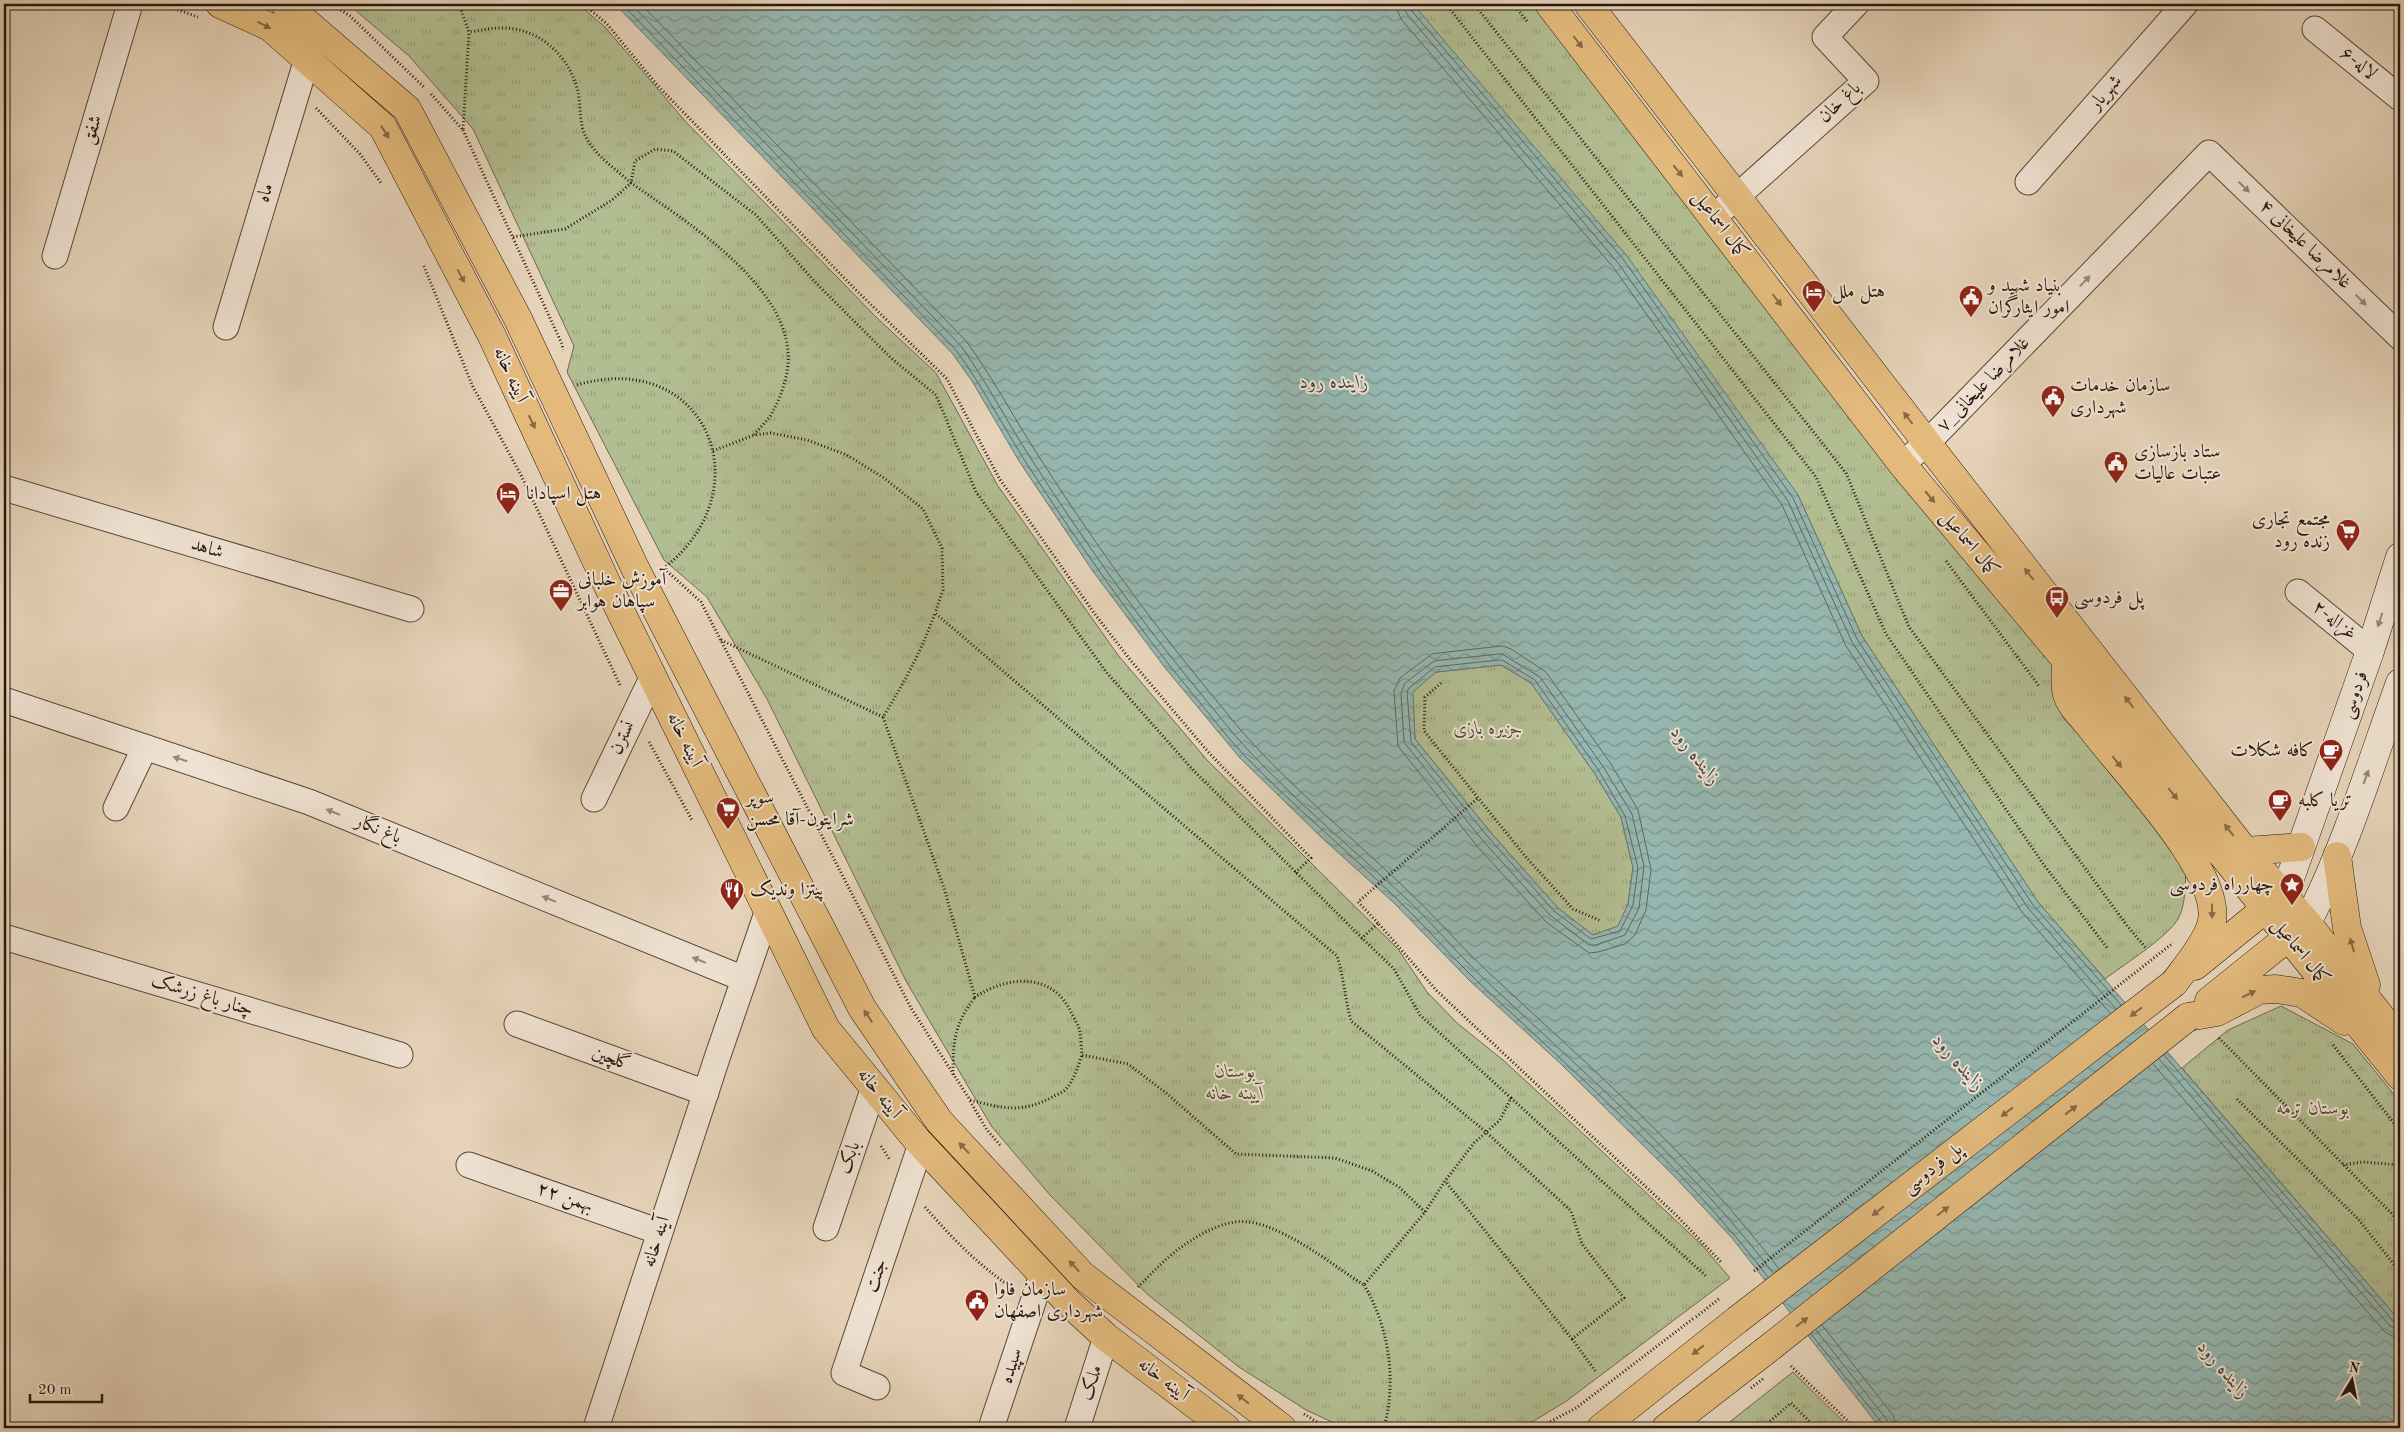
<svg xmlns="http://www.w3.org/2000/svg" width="2404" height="1432" viewBox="0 0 2404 1432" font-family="'Old Standard TT',Amiri,serif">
  <defs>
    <pattern id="park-tufts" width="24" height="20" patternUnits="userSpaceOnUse" patternTransform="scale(1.25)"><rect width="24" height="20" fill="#b2bd91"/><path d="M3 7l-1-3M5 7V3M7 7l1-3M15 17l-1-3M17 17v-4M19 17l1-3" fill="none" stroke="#99a27c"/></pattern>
    <pattern id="water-waves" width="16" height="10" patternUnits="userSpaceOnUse" patternTransform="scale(1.25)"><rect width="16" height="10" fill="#96b7b0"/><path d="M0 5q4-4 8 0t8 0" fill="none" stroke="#7a948e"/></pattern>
  </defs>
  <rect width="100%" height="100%" fill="#e6d3b9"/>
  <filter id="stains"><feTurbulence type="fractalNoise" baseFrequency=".004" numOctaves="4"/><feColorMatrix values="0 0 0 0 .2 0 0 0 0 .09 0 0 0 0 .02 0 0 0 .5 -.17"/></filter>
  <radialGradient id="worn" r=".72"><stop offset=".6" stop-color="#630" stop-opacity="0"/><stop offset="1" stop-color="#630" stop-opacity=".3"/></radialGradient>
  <!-- park -->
  <path fill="url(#park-tufts)" stroke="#6c6a4f" d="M348,4H578L605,27L686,122L876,317L936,373L998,486L1118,655L1207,760L1398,949L1427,992L1457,1023L1503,1060L1590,1140L1702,1245L1730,1278L1565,1402L1532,1422L1515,1428H1345L1306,1410L1239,1367L1147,1294L1050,1195L992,1127L906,981L767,699L707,597L664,560L567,372L574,346L473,129L409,56Z
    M1413,4H1537L2058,661L2186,868C2185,883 2186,903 2179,917C2170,936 2123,965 2105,979L2038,902L1862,636L1798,495Z
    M1501,665L1531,683L1595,774L1621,817L1633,867L1628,904L1619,926L1593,935L1558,908L1492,834L1415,739L1412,692L1436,672Z
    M2281,1006L2353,1044L2400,1102V1321L2182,1068L2228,1030Z
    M1793,1372L1850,1428H1722Z"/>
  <!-- water -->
  <path fill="url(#water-waves)" stroke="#6a776f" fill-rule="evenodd" d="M615,4H1413L1627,256L1798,495L1862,636L2038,902L2400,1321V1428H1880L1732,1238L1673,1175L1561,1064L1471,982L1394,903L1321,837L1240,758L1166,669L1092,570L1019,461L972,381L952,353ZM1501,665L1531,683L1595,774L1621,817L1633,868L1628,904L1618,926L1593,935L1558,908L1492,834L1415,739L1413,692L1436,672Z"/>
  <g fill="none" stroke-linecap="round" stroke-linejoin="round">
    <!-- shore -->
    <path stroke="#5e685e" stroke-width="1" d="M622,4L956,350C982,386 1002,424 1025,461C1078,543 1134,623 1196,698C1212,717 1227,737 1244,755C1293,806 1348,851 1398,900C1425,926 1449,954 1476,980C1577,1075 1684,1167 1768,1277
      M631,4L961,346C986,381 1006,420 1030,457C1082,539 1139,619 1201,694C1217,713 1232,733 1249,751C1296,801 1348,845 1399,892C1428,918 1453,949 1481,976C1582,1071 1689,1163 1773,1273
      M641,4L966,341C992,376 1012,415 1036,452C1088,534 1145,614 1207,689C1223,708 1238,728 1255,746C1302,796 1354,840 1404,887C1433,914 1458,944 1487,971C1589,1066 1695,1158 1779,1269
      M1395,4L1401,19L1613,267L1782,505L1846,646L2022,912L2110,1013
      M1403,4L1407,14L1618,263L1788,501L1852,642L2028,908L2116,1009
      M1409,4L1411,10L1623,259L1793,498L1857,639L2033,905L2121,1005
      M1503,646L1511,649L1546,672L1611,764L1638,810L1651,869L1646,910L1635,935L1625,944L1598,952L1589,953L1546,922L1477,846L1398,746L1394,691L1400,678L1432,654Z
      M1502,654L1540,677L1604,768L1632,814L1644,866L1639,908L1625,935L1596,945H1589L1550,915L1483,841L1404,742L1401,693L1405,683L1434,661Z
      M1502,660L1535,680L1599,771L1625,816L1638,868L1633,905L1620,931L1591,939L1554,911L1488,837L1411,742L1407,692L1409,688L1435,667Z
      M2164,1055L2394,1322L2400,1324
      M2159,1059L2390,1326L2400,1330
      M2153,1064L2384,1331L2392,1336L2400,1338
      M1822,1325L1893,1415L1897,1428
      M1816,1330L1887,1420L1890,1428
      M1811,1334L1882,1423L1883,1428"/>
    <defs>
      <path id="street" d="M2315,29L2400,98
        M2028,182L2185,4
        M1714,217L1866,81L1825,37L1856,4
        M55,256L130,4
        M226,327L307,59
        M1902,464L1927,443L2209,153L2400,337
        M4,488L411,609
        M2298,592L2370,651
        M4,700L309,802L744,979
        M594,799L653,676
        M116,808L145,747
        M4,937L400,1055
        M517,1024L706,1093
        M469,1165L660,1232
        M826,1228L874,1087
        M877,1387L844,1373L921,1144
        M596,1428L718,1055L768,910
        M991,1428L1042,1275
        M1077,1428L1106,1337"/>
      <path id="secondary" d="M2281,895L2292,873L2370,651L2400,557
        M2307,923C2346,847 2371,763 2400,683"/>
      <path id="primary" d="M220,4L270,27L383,127L492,336L607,584L826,1029L917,1140L1067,1301L1106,1337L1226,1428
        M285,4L407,109L518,319L635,568L862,1008L939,1121L1083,1276L1282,1428
        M1549,4L1902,464L2066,660L2400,1076
        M1588,4L1927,443L2245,851L2307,923L2400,1041
        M2066,660C2066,671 2064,684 2067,694C2069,704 2082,717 2089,725C2120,768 2221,869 2212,921C2209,940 2186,967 2174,983
        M2245,851L2301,847
        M2337,856L2347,928L2366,985
        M2195,966L2280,897
        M2209,1001L2302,926
        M2188,1017L2217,1012L2259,990L2276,989L2302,993L2344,1021
        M1601,1428L1737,1320
        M1666,1428L1764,1352"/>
    </defs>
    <!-- street casing -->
    <use href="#street" stroke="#574738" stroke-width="27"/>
    <!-- secondary casing -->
    <use href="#secondary" stroke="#27180d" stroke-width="29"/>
    <!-- primary casing -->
    <use href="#primary" stroke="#27180d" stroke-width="29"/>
    <!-- path -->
    <path stroke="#27180d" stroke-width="3" stroke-dasharray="1 2.5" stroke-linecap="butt" d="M161,4L198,17
      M332,4L350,16L425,88
      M459,4L469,32C479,31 489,28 499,28C538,26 570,56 578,92C581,106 579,125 586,137C595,156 616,169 631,183L635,161L655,149L673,151L756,215L814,281L891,358L936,395L976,492L1107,673L1193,770L1362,938L1378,923L1437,991L1677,1216L1721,1262
      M583,4L607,24L658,86L854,288L947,379L999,478L1097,617L1132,662L1210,754L1311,858L1295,873
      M1446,4L1816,477L1886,634L2044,865L2108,949
      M1474,4L1846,473L1909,627L2128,927L2146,948
      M1513,4L1527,21
      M431,94L463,130L469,32
      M316,108L360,154L381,183
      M463,130L562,344L563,350
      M513,237L565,229L612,200L631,183C684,220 783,281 788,352C790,371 782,395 773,411C769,420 760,427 754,435L771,433L807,440L847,455L884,478L923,509L942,548L943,590L935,613
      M424,266L472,385L521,475L620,685
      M577,385C704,347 766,488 664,568
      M713,451L754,435
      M1946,561L2039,686
      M667,571L701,602L911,1008L970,1100C1001,1108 1022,1114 1052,1097C1056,1095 1062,1093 1065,1090C1074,1081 1078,1066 1082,1055
      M721,640L883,717
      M1441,683L1425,697L1424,731L1525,856L1573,909L1601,921
      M649,742L692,820
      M1378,923L1358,902L1478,798
      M2219,1038L2400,1222
      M2333,1045L2400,1131
      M953,1075C953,1041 954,1025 975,997
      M1511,1098L1707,1277
      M2237,1099L2359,1220L2400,1272
      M970,1101L987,1130L1000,1145
      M881,1146L890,1160
      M2343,1165L2363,1162L2400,1165
      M925,1207C951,1237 978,1265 1011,1287
      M1425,1212L1399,1187L1372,1171L1335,1158L1236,1154L1165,1092L1128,1064L1082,1055C1081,1047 1081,1039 1080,1032C1079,1026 1075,1020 1072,1014C1053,972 1009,975 975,997L944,888L883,717C904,683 922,650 935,613L1337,956C1344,978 1345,999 1351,1021L1486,1132L1571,1211L1582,1244L1624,1298L1572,1339L1445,1181
      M1364,1285C1389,1327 1397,1380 1384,1428
      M1138,1287C1151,1274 1165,1259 1180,1248C1195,1237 1215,1225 1235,1222C1273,1216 1332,1265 1364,1285L1425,1212L1445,1181L1474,1143L1500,1120L1511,1098L1420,1015L1394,969L1362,938
      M1572,1339L1596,1372
      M1791,1366L1855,1428
      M1304,1414L1327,1428
      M1538,1428L1576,1408L1694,1318
      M1762,1428L1791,1403L1816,1428"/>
    <!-- street -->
    <use href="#street" stroke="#efe2d2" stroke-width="25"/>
    <!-- secondary -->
    <use href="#secondary" stroke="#efe2d2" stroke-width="28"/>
    <!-- primary -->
    <use href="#primary" stroke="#e3ba7c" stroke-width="28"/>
    <defs>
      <path id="primary-bridge" d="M1737,1320L2174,983
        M1764,1352L2188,1017"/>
    </defs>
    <!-- primary-bridge casing -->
    <use href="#primary-bridge" stroke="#27180d" stroke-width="29" stroke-linecap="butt"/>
    <!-- path-bridge -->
    <path stroke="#27180d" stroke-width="3" stroke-dasharray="1 2.5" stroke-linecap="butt" d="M1754,1271L2173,943
      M1696,1317L1720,1298
      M1751,1388L1764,1378"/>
    <!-- primary-bridge -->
    <use href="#primary-bridge" stroke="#e3ba7c" stroke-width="28"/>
  </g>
  <!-- one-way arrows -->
  <defs><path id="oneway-solid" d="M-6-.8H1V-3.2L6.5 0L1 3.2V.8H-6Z" transform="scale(1.25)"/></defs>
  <g fill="#856944">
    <use href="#oneway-solid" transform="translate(264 25) rotate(27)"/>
    <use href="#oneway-solid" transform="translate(1578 42) rotate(53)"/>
    <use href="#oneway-solid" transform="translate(385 132) rotate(58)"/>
    <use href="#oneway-solid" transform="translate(1678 171) rotate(51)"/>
    <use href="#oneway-solid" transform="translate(461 276) rotate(62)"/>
    <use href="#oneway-solid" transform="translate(1777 300) rotate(53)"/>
    <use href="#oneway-solid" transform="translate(1908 418) rotate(-127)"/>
    <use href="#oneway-solid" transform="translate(532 422) rotate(65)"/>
    <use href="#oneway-solid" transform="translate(1930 497) rotate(50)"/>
    <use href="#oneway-solid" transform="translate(2029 574) rotate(-128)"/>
    <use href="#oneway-solid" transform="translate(2129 702) rotate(-128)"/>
    <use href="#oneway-solid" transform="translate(2117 762) rotate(51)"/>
    <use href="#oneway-solid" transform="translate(2173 794) rotate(51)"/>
    <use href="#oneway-solid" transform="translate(2229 830) rotate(-128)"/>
    <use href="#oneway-solid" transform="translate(2212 911) rotate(89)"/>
    <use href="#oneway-solid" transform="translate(2352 945) rotate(-106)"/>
    <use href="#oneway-solid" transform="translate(2249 994) rotate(-26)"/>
    <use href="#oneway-solid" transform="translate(2136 1012) rotate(142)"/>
    <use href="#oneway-solid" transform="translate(868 1016) rotate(-124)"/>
    <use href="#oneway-solid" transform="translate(2071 1110) rotate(-38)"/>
    <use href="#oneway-solid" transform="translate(2007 1112) rotate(142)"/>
    <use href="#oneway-solid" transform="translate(964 1148) rotate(-133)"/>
    <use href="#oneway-solid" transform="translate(1878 1211) rotate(142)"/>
    <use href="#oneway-solid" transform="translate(1943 1211) rotate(-38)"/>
    <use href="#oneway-solid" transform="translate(1074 1266) rotate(-133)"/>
    <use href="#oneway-solid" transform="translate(1802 1322) rotate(-38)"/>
    <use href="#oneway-solid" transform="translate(1698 1350) rotate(142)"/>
    <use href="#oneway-solid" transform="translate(1243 1399) rotate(-142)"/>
  </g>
  <g fill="#958779">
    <use href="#oneway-solid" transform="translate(2244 187) rotate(44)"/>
    <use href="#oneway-solid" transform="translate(2085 281) rotate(-46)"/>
    <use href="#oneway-solid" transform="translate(2361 300) rotate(44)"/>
    <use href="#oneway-solid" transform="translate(2380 620) rotate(108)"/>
    <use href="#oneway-solid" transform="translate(180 759) rotate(-162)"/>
    <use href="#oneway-solid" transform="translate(2366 777) rotate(-70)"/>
    <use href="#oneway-solid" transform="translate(333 812) rotate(-158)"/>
    <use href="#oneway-solid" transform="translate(549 899) rotate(-158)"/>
    <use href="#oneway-solid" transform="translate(699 960) rotate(-158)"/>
  </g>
  <!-- icons -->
  <defs>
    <symbol id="hotel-pin" viewBox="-11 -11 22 30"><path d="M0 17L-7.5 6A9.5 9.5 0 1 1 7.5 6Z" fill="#8f2418" stroke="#efe2d2"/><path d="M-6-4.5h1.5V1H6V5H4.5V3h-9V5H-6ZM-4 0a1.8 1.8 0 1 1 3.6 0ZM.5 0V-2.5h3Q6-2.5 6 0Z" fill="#fff"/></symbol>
    <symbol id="civic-pin" viewBox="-11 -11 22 30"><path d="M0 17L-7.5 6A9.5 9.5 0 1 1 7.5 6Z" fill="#8f2418" stroke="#efe2d2"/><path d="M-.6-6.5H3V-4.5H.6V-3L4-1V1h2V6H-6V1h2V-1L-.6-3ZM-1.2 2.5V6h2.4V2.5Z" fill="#fff"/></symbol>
    <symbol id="supermarket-pin" viewBox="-11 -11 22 30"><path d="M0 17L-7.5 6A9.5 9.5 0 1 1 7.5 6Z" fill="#8f2418" stroke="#efe2d2"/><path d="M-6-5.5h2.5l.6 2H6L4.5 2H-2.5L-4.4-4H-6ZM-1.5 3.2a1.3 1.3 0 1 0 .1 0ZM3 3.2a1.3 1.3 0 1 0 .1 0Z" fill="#fff"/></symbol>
    <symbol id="office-pin" viewBox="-11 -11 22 30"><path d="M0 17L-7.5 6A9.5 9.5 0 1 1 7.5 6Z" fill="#8f2418" stroke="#efe2d2"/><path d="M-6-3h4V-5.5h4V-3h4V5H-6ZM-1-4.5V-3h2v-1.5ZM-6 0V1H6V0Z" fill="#fff"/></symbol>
    <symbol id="bus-pin" viewBox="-11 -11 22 30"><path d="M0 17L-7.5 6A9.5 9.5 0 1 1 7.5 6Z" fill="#8f2418" stroke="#efe2d2"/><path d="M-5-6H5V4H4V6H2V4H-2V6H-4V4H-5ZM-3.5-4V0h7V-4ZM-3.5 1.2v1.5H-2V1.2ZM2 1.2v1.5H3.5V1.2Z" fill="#fff"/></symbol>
    <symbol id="cafe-pin" viewBox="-11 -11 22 30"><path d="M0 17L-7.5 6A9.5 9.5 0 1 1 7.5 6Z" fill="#8f2418" stroke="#efe2d2"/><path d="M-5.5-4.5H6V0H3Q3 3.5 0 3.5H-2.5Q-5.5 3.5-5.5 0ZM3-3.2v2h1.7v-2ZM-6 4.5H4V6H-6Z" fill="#fff"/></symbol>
    <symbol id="sight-pin" viewBox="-11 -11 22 30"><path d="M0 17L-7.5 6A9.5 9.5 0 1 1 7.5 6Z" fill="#8f2418" stroke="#efe2d2"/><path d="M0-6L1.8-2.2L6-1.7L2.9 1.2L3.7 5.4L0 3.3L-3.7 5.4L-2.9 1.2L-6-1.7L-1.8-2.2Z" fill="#fff"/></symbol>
    <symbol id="restaurant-pin" viewBox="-11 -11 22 30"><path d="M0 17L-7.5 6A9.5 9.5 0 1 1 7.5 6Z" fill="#8f2418" stroke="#efe2d2"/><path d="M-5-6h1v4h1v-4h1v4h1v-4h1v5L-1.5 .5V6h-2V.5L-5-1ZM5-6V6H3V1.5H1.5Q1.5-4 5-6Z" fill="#fff"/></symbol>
  </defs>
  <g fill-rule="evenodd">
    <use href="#hotel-pin" x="1800" y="278" width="28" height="38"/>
    <use href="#civic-pin" x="1957" y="283" width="28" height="38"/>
    <use href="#civic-pin" x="2039" y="383" width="28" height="38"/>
    <use href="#civic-pin" x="2102" y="449" width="28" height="38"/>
    <use href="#hotel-pin" x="494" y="480" width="28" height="38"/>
    <use href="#supermarket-pin" x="2334" y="517" width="28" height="38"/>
    <use href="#office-pin" x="547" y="577" width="28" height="38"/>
    <use href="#bus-pin" x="2043" y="584" width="28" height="38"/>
    <use href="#cafe-pin" x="2317" y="737" width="28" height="38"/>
    <use href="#cafe-pin" x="2266" y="787" width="28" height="38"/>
    <use href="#supermarket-pin" x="714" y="795" width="28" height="38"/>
    <use href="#sight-pin" x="2278" y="871" width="28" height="38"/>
    <use href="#restaurant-pin" x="718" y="876" width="28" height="38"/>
    <use href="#civic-pin" x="963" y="1287" width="28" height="38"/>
  </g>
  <g text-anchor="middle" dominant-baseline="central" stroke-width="4" stroke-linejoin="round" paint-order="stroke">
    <!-- street labels -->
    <g font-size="19" fill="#27180d" stroke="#efe2d2">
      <text transform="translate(2358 64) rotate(39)">۶-لاله</text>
      <text transform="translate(2106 93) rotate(-49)">شهریار</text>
      <text transform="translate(1840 103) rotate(-43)">باغ خان</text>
      <text transform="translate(93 130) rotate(-73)">شفق</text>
      <text transform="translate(266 193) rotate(-73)">ماه</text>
      <text transform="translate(1720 225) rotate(53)">کمال اسماعیل</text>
      <text transform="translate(2305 245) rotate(44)">۴ غلامرضا علیخانی</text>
      <text transform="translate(510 375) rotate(65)">آیینه خانه</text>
      <text transform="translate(1984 385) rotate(-46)">۷_غلامرضا علیخانی</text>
      <text transform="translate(1969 544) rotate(50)">کمال اسماعیل</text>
      <text transform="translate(207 549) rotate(17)">شاهد</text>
      <text transform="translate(2334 621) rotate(39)">۲-غزاله</text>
      <text transform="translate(2355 695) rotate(-70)">فردوسی</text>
      <text transform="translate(623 738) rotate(-65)">نسترن</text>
      <text transform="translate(684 740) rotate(64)">آیینه خانه</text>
      <text transform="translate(378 830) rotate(22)">باغ نگار</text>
      <text transform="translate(2300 952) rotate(51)">کمال اسماعیل</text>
      <text transform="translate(202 996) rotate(17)">چنار باغ زرشک</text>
      <text transform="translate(611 1059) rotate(20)">گلچین</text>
      <text transform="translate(879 1094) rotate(51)">آیینه خانه</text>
      <text transform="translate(850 1158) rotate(-71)">بابک</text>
      <text transform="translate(1933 1169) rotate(-38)">پل فردوسی</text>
      <text transform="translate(565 1198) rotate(19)">۲۲ بهمن</text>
      <text transform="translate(657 1242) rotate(-72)">آینه خانه</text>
      <text transform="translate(877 1276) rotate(-71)">جنت</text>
      <text transform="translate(1012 1366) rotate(-72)">سپیده</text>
      <text transform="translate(1163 1380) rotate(37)">آیینه خانه</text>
      <text transform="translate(1092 1383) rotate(-72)">ملک</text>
    </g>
    <!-- poi labels -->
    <g font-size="19" fill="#27180d" stroke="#efe2d2" text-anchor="start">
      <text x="1988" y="286">بنیاد شهید و<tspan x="1988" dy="22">امور ایثارگران</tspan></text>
      <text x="1832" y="292">هتل ملل</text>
      <text x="2070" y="386">سازمان خدمات<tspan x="2070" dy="22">شهرداری</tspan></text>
      <text x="2134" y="452">ستاد بازسازی<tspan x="2134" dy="22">عتبات عالیات</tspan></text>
      <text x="526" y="494">هتل اسپادانا</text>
      <text x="2330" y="520" text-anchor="end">مجتمع تجاری<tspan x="2330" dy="22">زنده رود</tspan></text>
      <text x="578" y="580">آموزش خلبانی<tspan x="578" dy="22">سپاهان هوابر</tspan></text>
      <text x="2074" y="598">پل فردوسی</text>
      <text x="2314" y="751" text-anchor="end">کافه شکلات</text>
      <text x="746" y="798">سوپر<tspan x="746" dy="22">شرایتون-آقا محسن</tspan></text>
      <text x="2298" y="801">تریا کلبه</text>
      <text x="2274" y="885" text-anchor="end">چهارراه فردوسی</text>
      <text x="750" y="890">پیتزا وندیک</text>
      <text x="994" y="1290">سازمان فاوا<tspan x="994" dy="22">شهرداری اصفهان</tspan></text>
    </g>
    <!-- park labels -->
    <g font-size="19" font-style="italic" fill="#514a35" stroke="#efe2d2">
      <text x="1488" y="729">جزیره بازی</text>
      <text x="1235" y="1072">بوستان<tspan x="1235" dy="22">آیینه خانه</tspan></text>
      <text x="2313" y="1109">بوستان ترمه</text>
    </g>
    <!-- water labels -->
    <g font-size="20" font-style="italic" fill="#48483e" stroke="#efe2d2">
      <text x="1334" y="383">زاینده رود</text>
      <text transform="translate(1695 756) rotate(52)">زاینده رود</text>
      <text transform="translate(1958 1063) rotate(49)">زاینده رود</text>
      <text transform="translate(2223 1370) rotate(49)">زاینده رود</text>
    </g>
  </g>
  <!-- margin -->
  <rect width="2404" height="1432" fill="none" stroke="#e6d3b9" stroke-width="20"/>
  <rect x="5" y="5" width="2394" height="1422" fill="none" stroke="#27180d" stroke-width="2.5"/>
  <rect x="10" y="10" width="2384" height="1412" fill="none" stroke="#27180d"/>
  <!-- north arrow -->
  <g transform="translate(2352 1380) rotate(10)" stroke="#efe2d2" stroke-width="4" paint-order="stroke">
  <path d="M0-4L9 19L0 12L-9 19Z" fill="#27180d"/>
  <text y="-8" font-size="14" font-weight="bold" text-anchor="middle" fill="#27180d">N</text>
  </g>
  <!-- scale -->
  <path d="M30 1394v8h72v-8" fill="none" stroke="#27180d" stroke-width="2.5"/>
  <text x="38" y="1394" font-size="15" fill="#27180d" stroke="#efe2d2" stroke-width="4" paint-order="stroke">20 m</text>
  <rect width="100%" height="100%" filter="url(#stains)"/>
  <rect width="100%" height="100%" fill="url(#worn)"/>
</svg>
